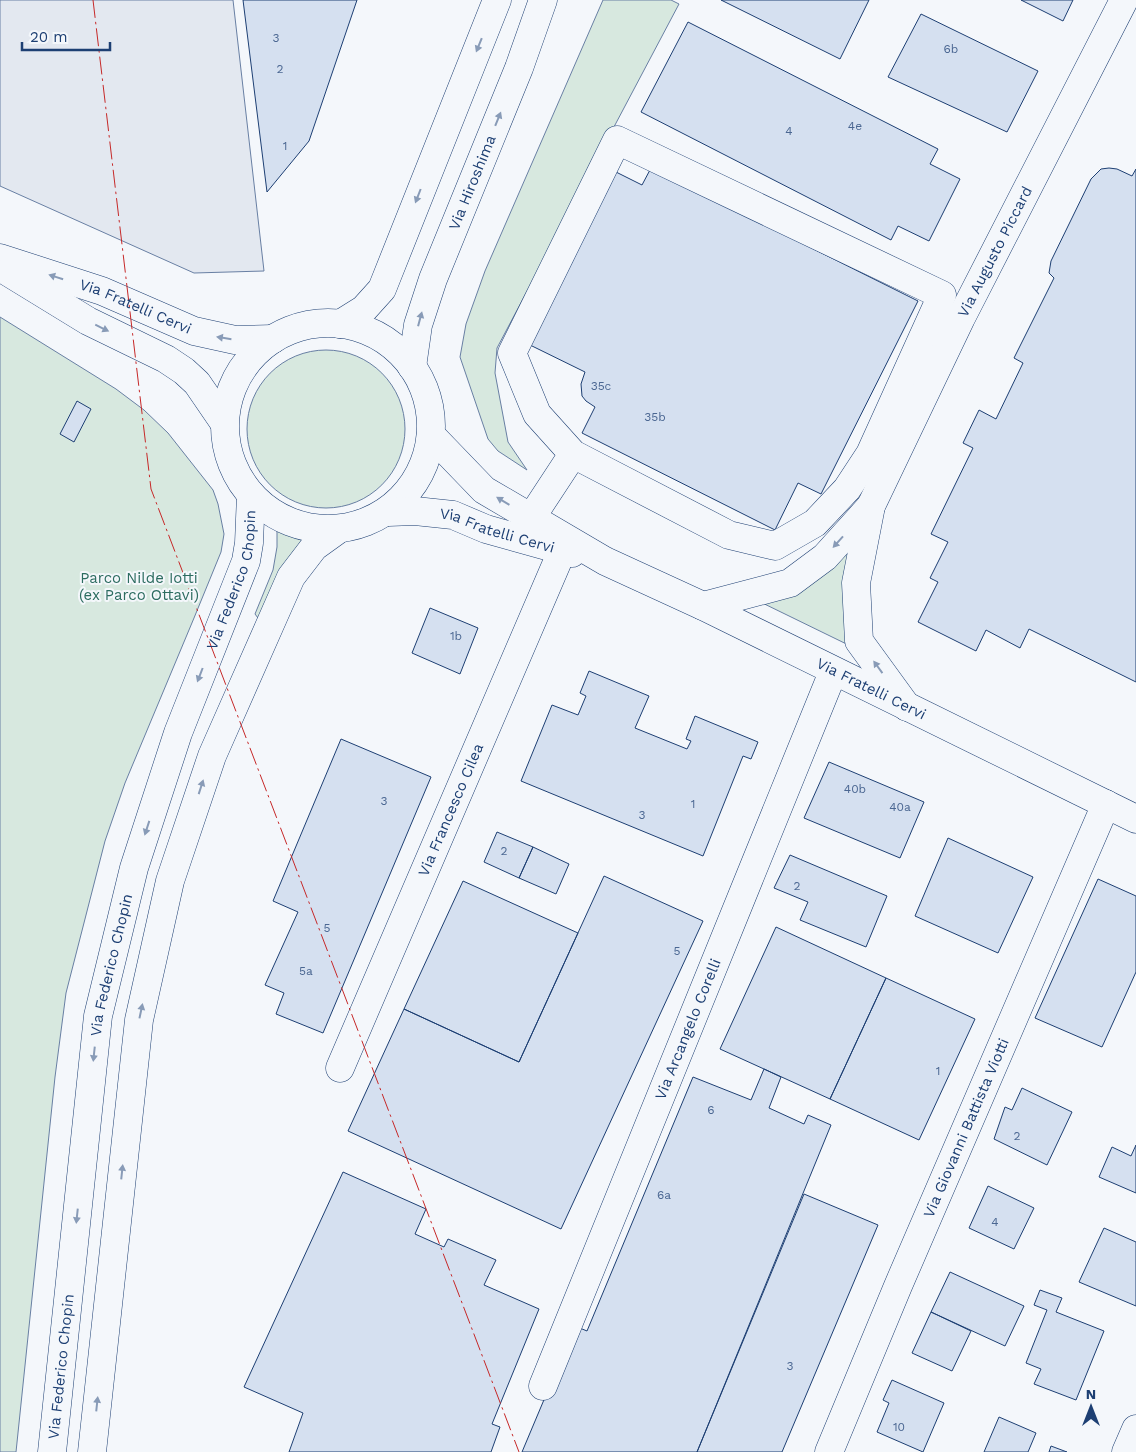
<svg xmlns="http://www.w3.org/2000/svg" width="1136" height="1452" viewBox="0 0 1136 1452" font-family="'Work Sans',sans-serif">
  <rect width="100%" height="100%" fill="#f4f7fb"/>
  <!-- green -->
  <path fill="#d7e8df" stroke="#687fa3" d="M603,0H671L679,4L497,348L495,373L508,442L527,470L498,451L488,439L460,357L466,324L485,271Z
    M0,317L116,389L144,410L168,433L213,490L218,504L224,534L221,552L194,618L125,783L105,841L66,993L55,1077L16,1452H0Z
    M247 429a79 79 0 1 1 158 0a79 79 0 1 1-158 0Z
    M871,506L856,583L869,655L746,595L790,583Z
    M277,530L306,542L258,618L255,614L273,570L277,547Z"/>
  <!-- parking -->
  <path fill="#e3e8f0" stroke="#687fa3" d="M0,0H233L264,271L194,273L0,186Z"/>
  <!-- building -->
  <path fill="#d5e0f0" stroke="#1d3f73" d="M243,0H357L309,141L267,192Z
    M721,0H869L840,59Z
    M1021,0H1073L1063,21Z
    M921,14L1038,71L1007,132L888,77Z
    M688,22L938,149L930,164L960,179L929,241L898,226L891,240L641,112Z
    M608,168L642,185L651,168L918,301L821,494L798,483L775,530L582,433L595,407L586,401L582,396L581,384L585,372L530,345Z
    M1109,168L1117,169L1132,176L1136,169V682L1029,629L1020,648L986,630L976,651L918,622L938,582L930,578L948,542L931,534L973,448L963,443L979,410L996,419L1023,363L1014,358L1054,278L1049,273L1051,261L1091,179L1101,169Z
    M77,401L91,409L74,442L60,434Z
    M430,608L478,628L460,674L412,653Z
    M589,671L649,696L635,728L687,749L691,741L686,739L695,716L758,742L751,759L743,756L703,856L521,781L552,705L578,715L586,696L580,693Z
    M341,739L431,777L323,1033L276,1014L284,993L265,985L298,912L273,901Z
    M829,762L924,802L900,858L804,818Z
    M497,832L533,847L519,878L484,862Z
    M948,838L1033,877L998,953L915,916Z
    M533,847L569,864L556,894L519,878Z
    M790,855L887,896L866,947L800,920L808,902L774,888Z
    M604,876L703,921L561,1229L348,1131L404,1009L519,1062Z
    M1098,879L1136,896V972L1102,1047L1035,1018Z
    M463,881L578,933L519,1062L404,1009Z
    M776,927L886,978L830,1099L720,1049Z
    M886,978L975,1019L919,1140L830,1099Z
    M764,1069L781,1077L769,1108L804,1124L808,1115L831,1125L697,1452H522L575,1326L587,1331L693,1077L751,1100Z
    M1022,1088L1072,1112L1047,1165L994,1139L1005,1107L1012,1110Z
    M1136,1145V1193L1099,1177L1112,1147L1131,1156Z
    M343,1172L426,1209L415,1234L444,1247L448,1239L496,1260L484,1285L539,1309L492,1424L500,1427L491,1452H289L303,1413L244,1387Z
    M988,1186L1034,1208L1014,1249L969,1228Z
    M804,1194L878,1225L782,1452H697Z
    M1104,1228L1136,1242V1306L1079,1282Z
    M950,1272L1024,1306L1005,1346L931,1312Z
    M1040,1290L1062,1298L1056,1312L1104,1331L1076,1400L1034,1384L1041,1369L1026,1363L1047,1310L1034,1305Z
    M931,1312L971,1331L952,1371L912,1353Z
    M892,1380L944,1403L923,1452L877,1432L889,1403L883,1400Z
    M999,1417L1036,1433L1028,1452H984Z
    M1051,1446L1067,1452H1049Z"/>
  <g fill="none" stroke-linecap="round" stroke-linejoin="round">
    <defs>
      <g id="minor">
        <path d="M531,518L573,454L537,414L512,353L617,140L942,295L870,454L847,489L815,523L775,546L729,535L573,454"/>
        <path d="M703,606L790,583L825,557L871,506"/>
        <path id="s1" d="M907,707L859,641L856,583L871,506L961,318L1124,0"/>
        <path id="s2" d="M340,1068L562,551"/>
        <path id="s3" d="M543,1386L833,672"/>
        <path id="s4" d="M829,1452L898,1286L1106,804"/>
        <path d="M1126,1452L1136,1429"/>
      </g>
      <g id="major">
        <path id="s5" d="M0,258L102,291L194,331L235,340L273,339"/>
        <path d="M8,272L88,321L166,359L184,371L197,383L223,421"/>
        <circle cx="328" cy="426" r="103"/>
        <path d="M340,324L364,309L382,289L497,0"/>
        <path id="s6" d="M412,367L418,325L433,279L519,68L543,0"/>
        <path id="s7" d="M431,435L484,490L605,561L703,606L1136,819"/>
        <path id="s8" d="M388,512L415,511L453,515L486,529L572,553"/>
        <path id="s9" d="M52,1452L98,1016L134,868L178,733L246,561L249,543L251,495"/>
        <path d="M92,1452L139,1020L170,881L212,756L291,577L314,547L339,529"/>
      </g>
    </defs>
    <!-- minor casing -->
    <use href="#minor" stroke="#1d3f73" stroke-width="29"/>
    <!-- major casing -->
    <use href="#major" stroke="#1d3f73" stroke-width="29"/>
    <!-- minor -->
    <use href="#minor" stroke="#f4f7fb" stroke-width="28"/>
    <!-- major -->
    <use href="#major" stroke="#f4f7fb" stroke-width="28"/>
    <!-- power -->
    <path stroke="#c62828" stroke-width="1" stroke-dasharray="18 4 2.5 4" stroke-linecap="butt" d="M93,0L151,489L519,1452"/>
  </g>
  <!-- one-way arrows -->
  <defs><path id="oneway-solid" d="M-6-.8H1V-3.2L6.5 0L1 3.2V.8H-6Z" transform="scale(1.25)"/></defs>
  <g fill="#889bb7">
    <use href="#oneway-solid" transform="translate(479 45) rotate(112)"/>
    <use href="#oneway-solid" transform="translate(498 119) rotate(-68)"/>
    <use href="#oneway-solid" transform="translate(418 196) rotate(111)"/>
    <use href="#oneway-solid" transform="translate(56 277) rotate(-162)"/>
    <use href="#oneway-solid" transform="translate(420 319) rotate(-75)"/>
    <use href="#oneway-solid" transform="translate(102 328) rotate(26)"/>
    <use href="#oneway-solid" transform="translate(224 338) rotate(-171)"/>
    <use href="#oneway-solid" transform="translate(503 501) rotate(-149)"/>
    <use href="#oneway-solid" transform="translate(838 542) rotate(132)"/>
    <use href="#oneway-solid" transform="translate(878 667) rotate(-126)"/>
    <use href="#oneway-solid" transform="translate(200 675) rotate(111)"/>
    <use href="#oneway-solid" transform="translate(201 787) rotate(-72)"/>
    <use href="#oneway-solid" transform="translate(147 828) rotate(108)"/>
    <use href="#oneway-solid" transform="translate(141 1011) rotate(-78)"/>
    <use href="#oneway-solid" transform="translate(94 1054) rotate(96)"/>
    <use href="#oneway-solid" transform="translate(122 1172) rotate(-84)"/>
    <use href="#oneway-solid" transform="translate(77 1216) rotate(96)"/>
    <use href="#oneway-solid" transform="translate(97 1404) rotate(-84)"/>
  </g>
  <g text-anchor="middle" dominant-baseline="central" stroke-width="4" stroke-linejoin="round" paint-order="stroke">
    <!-- number labels -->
    <g font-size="12" fill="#4b6792">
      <text x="276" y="38">3</text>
      <text x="951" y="49">6b</text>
      <text x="280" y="69">2</text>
      <text x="855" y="126">4e</text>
      <text x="789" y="131">4</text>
      <text x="285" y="146">1</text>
      <text x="601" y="386">35c</text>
      <text x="655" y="417">35b</text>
      <text x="456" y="636">1b</text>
      <text x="855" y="789">40b</text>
      <text x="384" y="801">3</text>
      <text x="693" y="804">1</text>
      <text x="900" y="807">40a</text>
      <text x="642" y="815">3</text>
      <text x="504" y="851">2</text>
      <text x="797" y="886">2</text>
      <text x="327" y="928">5</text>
      <text x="677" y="951">5</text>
      <text x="306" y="971">5a</text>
      <text x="938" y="1071">1</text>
      <text x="711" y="1110">6</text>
      <text x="1017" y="1136">2</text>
      <text x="664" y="1195">6a</text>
      <text x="995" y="1222">4</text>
      <text x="790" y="1366">3</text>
      <text x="899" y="1427">10</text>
    </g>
    <!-- street labels -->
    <g font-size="15" fill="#1d3f73" stroke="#f4f7fb">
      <text stroke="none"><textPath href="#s6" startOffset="195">Via Hiroshima</textPath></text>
      <text stroke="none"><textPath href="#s1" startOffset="501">Via Augusto Piccard</textPath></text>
      <text stroke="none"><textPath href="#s5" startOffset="144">Via Fratelli Cervi</textPath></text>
      <text stroke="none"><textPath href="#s8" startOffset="112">Via Fratelli Cervi</textPath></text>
      <text stroke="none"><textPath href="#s9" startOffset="896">Via Federico Chopin</textPath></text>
      <text stroke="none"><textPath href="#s7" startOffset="512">Via Fratelli Cervi</textPath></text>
      <text stroke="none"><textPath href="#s2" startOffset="281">Via Francesco Cilea</textPath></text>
      <text stroke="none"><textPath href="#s9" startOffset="491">Via Federico Chopin</textPath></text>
      <text stroke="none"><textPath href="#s3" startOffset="385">Via Arcangelo Corelli</textPath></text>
      <text stroke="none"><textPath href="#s4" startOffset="352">Via Giovanni Battista Viotti</textPath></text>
      <text stroke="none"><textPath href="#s9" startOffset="86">Via Federico Chopin</textPath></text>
    </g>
    <!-- park labels -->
    <g font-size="15" fill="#2c6c60" stroke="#f4f7fb">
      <text x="139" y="578">Parco Nilde Iotti<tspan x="139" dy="17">(ex Parco Ottavi)</tspan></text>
    </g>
  </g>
  <!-- north arrow -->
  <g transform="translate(1091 1407)" stroke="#f4f7fb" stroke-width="4" paint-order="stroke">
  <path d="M0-4L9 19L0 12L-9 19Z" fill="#1d3f73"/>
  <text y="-8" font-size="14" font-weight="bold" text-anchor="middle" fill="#1d3f73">N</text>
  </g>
  <!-- scale -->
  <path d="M22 42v8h88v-8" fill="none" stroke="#1d3f73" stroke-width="2.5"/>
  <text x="30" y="42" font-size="15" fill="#1d3f73" stroke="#f4f7fb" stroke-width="4" paint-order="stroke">20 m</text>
</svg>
